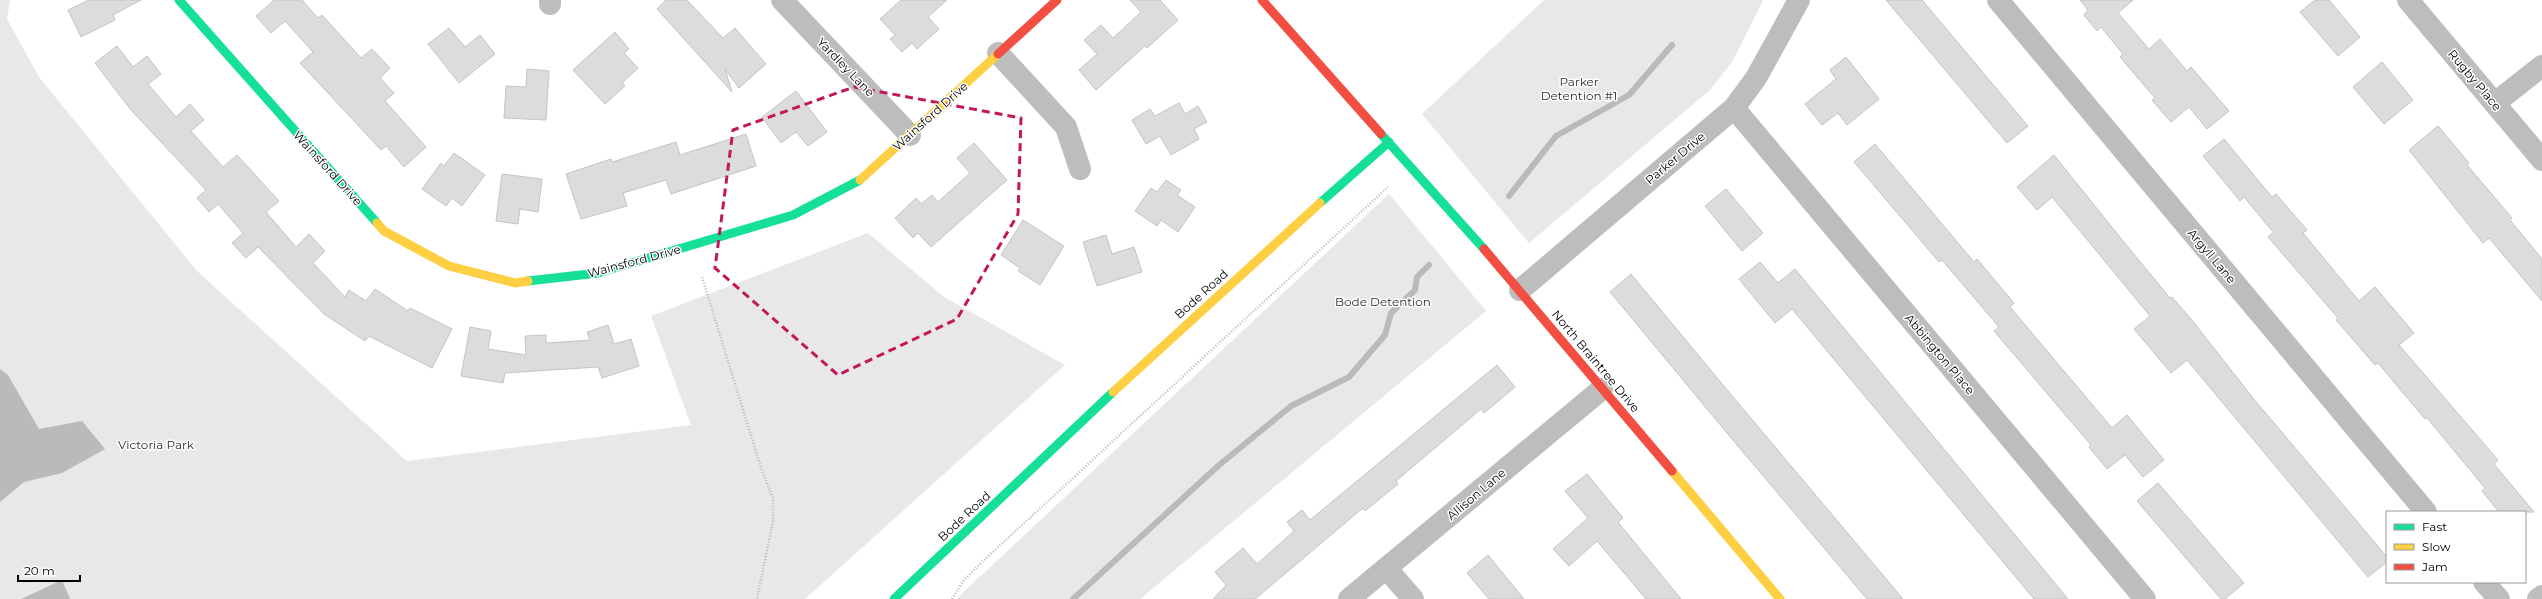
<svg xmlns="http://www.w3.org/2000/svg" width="2542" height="599" viewBox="0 0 2542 599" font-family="Montserrat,sans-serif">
  <rect width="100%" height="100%" fill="#fff"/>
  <!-- green -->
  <path fill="#e8e8e8" d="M0,0H10L7,19L39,77L197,271L407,461L691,425L651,316L868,233L944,297L1065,365L805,599H0Z
    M1544,0H1763L1732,62L1710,90L1529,243L1422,114Z
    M1389,194L1486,311L1140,599H956Z"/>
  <!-- water -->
  <path fill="#bababa" d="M0,369L8,375L39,429L82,421L105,449L62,473L24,482L0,502Z
    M62,580L70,599H21Z"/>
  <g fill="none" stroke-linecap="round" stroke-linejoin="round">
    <!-- stream -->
    <path stroke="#bababa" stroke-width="6" d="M1509,196L1556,136L1629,95L1672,45
      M1073,599L1218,466L1291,406L1349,377L1385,335L1391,313L1415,290L1417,277L1429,265"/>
  </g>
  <!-- building -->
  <path fill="#dcdcdc" stroke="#c4c4c4" d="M89,0H141L113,15L115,20L81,37L68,10Z
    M274,0H302L318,18L322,15L361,58L372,49L390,68L380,78L394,93L385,101L426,147L404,167L386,146L381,150L300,63L313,52L285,21L271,33L256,16Z
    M666,0H687L723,38L735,28L766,64L739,88L725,69L732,92L657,9Z
    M901,0H947L928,17L939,29L917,49L912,43L902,52L890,39L895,35L880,19Z
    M1130,0H1160L1178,20L1147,48L1145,46L1096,90L1079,70L1097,54L1084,40L1101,25L1113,38L1141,12Z
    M1886,0H1922L2028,126L2007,143Z
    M2080,0H2133L2118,13L2149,49L2160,39L2187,71L2191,67L2229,111L2207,129L2189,107L2171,122L2152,100L2155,98L2120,57L2123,54L2101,27L2097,31L2084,15L2088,10Z
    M2315,0H2329L2360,37L2338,56L2300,12Z
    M449,28L465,47L480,35L495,54L459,83L428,44Z
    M615,32L629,49L624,53L638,68L622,83L625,86L605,104L573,70Z
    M117,46L133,67L147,56L161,74L148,84L176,117L190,104L204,120L191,131L223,167L237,155L279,201L266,212L296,247L309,234L325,251L313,263L345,297L349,290L366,301L375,289L408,311L410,308L452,329L432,368L369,336L365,341L324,314L258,247L246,258L232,243L243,233L218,204L209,212L197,198L206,190L131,110L95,63Z
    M1846,57L1879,99L1847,125L1838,113L1822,125L1805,104L1836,79L1830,70Z
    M2382,62L2413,100L2384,124L2353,87Z
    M527,69L549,71L546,120L504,118L506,86L526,87Z
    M796,91L827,132L808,146L796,132L781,143L762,117Z
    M1179,103L1185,114L1198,106L1207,122L1194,129L1199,139L1171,155L1160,136L1146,144L1132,120L1150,109L1155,116Z
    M2438,126L2469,163L2467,165L2512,218L2510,220L2542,259V301L2489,238L2483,243L2409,150Z
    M746,134L756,166L671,194L666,180L623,193L627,206L581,219L566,174L611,159L612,162L676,142L680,155Z
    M2224,139L2272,197L2276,194L2307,230L2303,233L2359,301L2375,287L2414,333L2399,345L2498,460L2494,464L2534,512H2499L2482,491L2485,488L2427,418L2425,419L2378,363L2375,365L2336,320L2338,318L2268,237L2273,232L2244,197L2240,201L2203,156Z
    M974,143L1007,180L931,247L918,233L913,238L895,218L916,198L921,204L932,195L938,202L970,173L957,158Z
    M1875,144L1974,262L1977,259L2014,303L2010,307L2112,428L2127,415L2164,460L2143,477L2125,455L2107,469L2089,447L2091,445L1994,331L1999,327L1942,260L1939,262L1854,162Z
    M454,153L485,175L462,206L452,198L446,206L422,189L441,163L444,166Z
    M2054,155L2119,236L2170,298L2172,297L2191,319L2253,398L2387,557V562L2368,577L2187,360L2171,373L2134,329L2150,316L2052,197L2037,210L2017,187Z
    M502,174L542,179L538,212L520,209L518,224L496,221Z
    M1166,180L1181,190L1177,195L1195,207L1178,232L1161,220L1157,226L1135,211L1151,188L1157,192Z
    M1726,189L1763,233L1742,251L1705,206Z
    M1023,220L1064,246L1040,285L1018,271L1020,268L1001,255Z
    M1106,235L1112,254L1134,247L1142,272L1097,286L1083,242Z
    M1760,262L1778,283L1795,269L2068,599H2034L1792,309L1775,323L1739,279Z
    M1631,274L1723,385L1903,599H1867L1732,439L1610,292Z
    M608,325L614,344L631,339L639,366L602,378L598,367L505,373L503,383L461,376L470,327L491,331L488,349L526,355L525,336L546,335V343L590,340L587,332Z
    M1497,365L1515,387L1484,413L1481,409L1396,481L1398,484L1365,511L1363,508L1255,599H1213L1226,585L1215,572L1243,548L1257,564L1294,531L1287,522L1302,510L1310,520Z
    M1587,474L1623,518L1618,522L1681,599H1646L1597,541L1569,566L1553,549L1588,518L1565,491Z
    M2158,483L2244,583L2225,599H2221L2137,501Z
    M1488,555L1524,599H1489L1467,573Z"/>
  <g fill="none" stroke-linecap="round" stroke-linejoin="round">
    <!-- path -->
    <path stroke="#b8b8b8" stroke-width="2.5" stroke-dasharray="1 2" stroke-linecap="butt" d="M702,277L762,471L773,498V521L757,599
      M952,599L964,580L982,562L1388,187"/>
    <!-- street -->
    <path stroke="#bdbdbd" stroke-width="22" d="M782,0L910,135
      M1998,0L2426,512
      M2408,0L2542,160
      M550,4V0
      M998,53L1066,127L1080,169
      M2495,103L2542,66
      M1734,108L2145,599
      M1520,290L1734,108L1756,78L1799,0
      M1386,568L1413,599
      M2484,582L2499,599
      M1349,599L1602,389
      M2538,599L2542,596"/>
    <!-- fast -->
    <path stroke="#16e098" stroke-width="9" d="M179,0L377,223
      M1381,134L1484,249
      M1320,203L1389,142
      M528,281L598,273L793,215L860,180
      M894,599L1113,392"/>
    <!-- slow -->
    <path stroke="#ffcf43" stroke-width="9" d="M860,180L998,54
      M377,223L384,231L449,266L515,283L528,281
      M1113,392L1320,203
      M1672,471L1780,599"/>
    <!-- jam -->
    <path stroke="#f24e42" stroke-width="9" d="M1262,0L1381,134
      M998,54L1057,0
      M1484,249L1672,471"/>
  </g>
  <!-- marked area -->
  <path fill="none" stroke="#c2185b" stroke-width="3" stroke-dasharray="8 5" stroke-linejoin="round" d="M854,87L1021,118L1018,214L957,319L838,375L715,268L733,130Z"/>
  <g text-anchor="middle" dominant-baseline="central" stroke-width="3" stroke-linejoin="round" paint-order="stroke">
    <!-- street labels -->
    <g font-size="12" fill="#000" stroke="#fff">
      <text transform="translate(846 67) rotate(46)">Yardley Lane</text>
      <text transform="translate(2475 80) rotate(50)">Rugby Place</text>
      <text transform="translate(930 116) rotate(-42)">Wainsford Drive</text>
      <text transform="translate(1675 158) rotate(-40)">Parker Drive</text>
      <text transform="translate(328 168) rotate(48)">Wainsford Drive</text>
      <text transform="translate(2212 256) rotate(50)">Argyll Lane</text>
      <text transform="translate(634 261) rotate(-15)">Wainsford Drive</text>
      <text transform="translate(1201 294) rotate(-42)">Bode Road</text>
      <text transform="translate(1940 354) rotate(50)">Abbington Place</text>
      <text transform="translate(1596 361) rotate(50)">North Braintree Drive</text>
      <text transform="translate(1476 494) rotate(-40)">Allison Lane</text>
      <text transform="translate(964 516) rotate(-43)">Bode Road</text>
    </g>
    <!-- park labels -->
    <g font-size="12" fill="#2d2d2d" stroke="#fff">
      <text x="1579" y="81">Parker<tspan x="1579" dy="14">Detention #1</tspan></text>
      <text x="1383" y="301">Bode Detention</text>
      <text x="156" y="444">Victoria Park</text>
    </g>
  </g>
  <!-- legend -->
  <rect x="2386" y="511" width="140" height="72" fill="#ffffff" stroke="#999999"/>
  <rect x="2394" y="524" width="20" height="6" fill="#16e098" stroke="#999999"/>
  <text x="2422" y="531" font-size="12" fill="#000000">Fast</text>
  <rect x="2394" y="544" width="20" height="6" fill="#ffcf43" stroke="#999999"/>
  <text x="2422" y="551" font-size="12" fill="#000000">Slow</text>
  <rect x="2394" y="564" width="20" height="6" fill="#f24e42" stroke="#999999"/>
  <text x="2422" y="571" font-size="12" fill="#000000">Jam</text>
  <!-- scale -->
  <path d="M18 575v6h62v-6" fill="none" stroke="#000000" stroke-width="2"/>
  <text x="24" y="575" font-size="12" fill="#000000" stroke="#ffffff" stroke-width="3" paint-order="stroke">20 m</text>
</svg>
